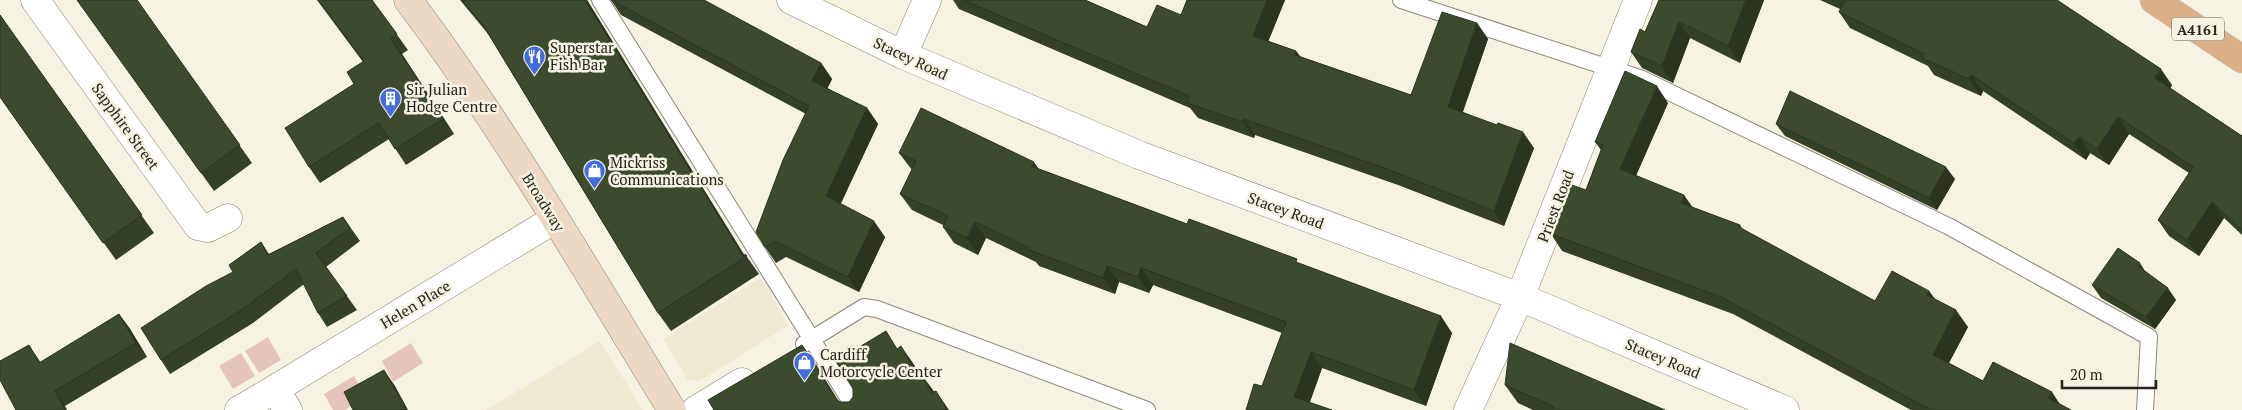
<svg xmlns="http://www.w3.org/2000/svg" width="2242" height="410" viewBox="0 0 2242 410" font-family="'PT Serif',serif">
  <rect width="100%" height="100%" fill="#f7f3e3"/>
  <!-- built -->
  <path fill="#efe9d1" d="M760,278L789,325L700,381L688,380L663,339Z
    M600,341L643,410H486Z"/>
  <!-- green -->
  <path fill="#e5c4bf" d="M268,337L281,360L259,373L245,351Z
    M411,343L423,363L393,382L382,361Z
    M241,353L255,376L233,389L219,366Z
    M354,376L366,397L345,410H333L324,394Z"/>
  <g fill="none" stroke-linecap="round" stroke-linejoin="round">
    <defs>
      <path id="lane" d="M600,0L856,410
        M1401,0L1640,78L1948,226L2149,337L2145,410
        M804,344L864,307L877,309L1147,410"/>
      <path id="street" d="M35,0L198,226L208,228L228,218
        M791,0L903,55L1139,155L1520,297L1785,410
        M903,55L927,0
        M275,389L555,219
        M239,410L275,389L288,410
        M696,410L742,382
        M1468,410L1520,297L1638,0"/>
      <path id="secondary" d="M408,0C506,130 587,272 672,410"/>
      <path id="primary" d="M2154,0L2242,59"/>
    </defs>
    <!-- lane casing -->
    <use href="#lane" stroke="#8a8678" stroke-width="18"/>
    <!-- street casing -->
    <use href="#street" stroke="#8a8678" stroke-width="29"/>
    <!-- secondary casing -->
    <use href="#secondary" stroke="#8a8678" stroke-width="29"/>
    <!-- primary casing -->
    <use href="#primary" stroke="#d8d7d6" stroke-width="29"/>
    <!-- lane -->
    <use href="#lane" stroke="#fff" stroke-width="16"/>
    <!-- street -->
    <use href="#street" stroke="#fff" stroke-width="28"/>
    <!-- secondary -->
    <use href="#secondary" stroke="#edd8c4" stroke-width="28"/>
    <!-- primary -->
    <use href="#primary" stroke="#dbb089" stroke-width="28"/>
  </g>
  <!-- wall -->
  <path fill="#344027" d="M77,0H137L252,163L214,191Z
    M317,0H372L408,50L402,54L454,134L406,165L389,139L320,183L309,167L354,84L363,62Z
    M460,0H587L745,256V254L759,274L671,331L658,313L489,35Z
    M611,0L821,63L832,79L827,89L867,108L878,124L840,204L885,237L859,292L786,257L776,263L765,247L806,114L621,15Z
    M953,0H1085L1147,27L1181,15L1187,0H1285L1268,41L1296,51L1301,57L1411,95L1477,23L1488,39L1463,112L1534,148L1504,226L1398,185L1255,135L1254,138L1198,118L1190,108L959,9Z
    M1659,0H1764L1740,63L1690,38L1673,83L1642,68L1631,52L1645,32Z
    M1820,0H2057L2172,85L2170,89L2242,136V235L2224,218L2199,256L2169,236L2158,220L2189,173L2129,134L2109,165L2090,153L2086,160L1983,91L1981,96L1934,75L1928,66L1850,28L1839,12L1840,9Z
    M0,15L154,233L116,260L0,97Z
    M1668,103L1636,176L1692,207L1740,225L1743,230L1875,301L1929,291L1935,299L1968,327L1949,363L1983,381L2060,404L2071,410H1911L1733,314L1562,251L1551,234L1586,190L1601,150L1595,142Z
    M1776,124L1955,179L1937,210L1785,136Z
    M899,153L1039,169L1187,224L1300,264L1452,333L1426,406L1322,368L1310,402L1262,386L1282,333L1153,285L1149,293L1119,282L1115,294L1039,266L1036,262L986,238L978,255L954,243L943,227V225L912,210L900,194L912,170Z
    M343,217L360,241L326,267L357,310L327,327L318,313L304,284L253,323L170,374L161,360L233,272L261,242L269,254Z
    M2146,273L2176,300L2155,329L2101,298L2092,285Z
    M119,314L130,329L147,357L65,406L16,410Z
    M1505,385L1665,410H1533L1518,403Z"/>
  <!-- shaded-wall -->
  <path fill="#2a3420" d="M585,0H587L745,257L744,258Z
    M1267,0H1285L1264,52L1253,36Z
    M1746,0H1764L1740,63L1728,46Z
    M1679,22L1690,38L1673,83L1662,66Z
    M1477,23L1488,39L1459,122L1448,107Z
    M391,39L402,54L454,134L443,119Z
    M1296,51L1307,67L1295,55Z
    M821,63L832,79L823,97L812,81Z
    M2161,69L2172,85L2166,95L2155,78Z
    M1971,75L1983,91L1981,96L1969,79Z
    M1657,86L1668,103L1631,186L1620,169Z
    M867,108L878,124L837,212L826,196Z
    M2118,117L2129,134L2109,165L2097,149Z
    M1244,119L1255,135L1254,138L1243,122Z
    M1523,132L1534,148L1504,226L1494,211Z
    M2079,137L2090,153L2086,160L2074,143Z
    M1034,162L1045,178L1031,166Z
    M1946,167L1955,179L1937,210L1929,198Z
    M1684,195L1696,212L1681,203Z
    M2212,202L2224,218L2199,256L2187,240Z
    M874,221L885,237L859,292L848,277Z
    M975,222L986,238L978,255L967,238Z
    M2140,263L2148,276L2138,266Z
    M1107,266L1119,282L1115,294L1103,278Z
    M1141,268L1153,285L1149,293L1138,277Z
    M2168,288L2176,300L2155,329L2146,317Z
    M1929,291L1941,308L1927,295Z
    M1956,310L1968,327L1944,372L1933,355Z
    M119,314L130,329L147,357L136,343Z
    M1441,316L1452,333L1426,406L1414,390Z
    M29,345L39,360L49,377L39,363Z
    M802,345L814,361L844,410L836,399Z
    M901,346L913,363L929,392L917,376Z
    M1311,352L1322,368L1307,410L1294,397Z
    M384,370L395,386L408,410H406Z
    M921,374L933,390L944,409L932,393Z
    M55,391L65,406L67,410H65Z
    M936,391L949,410H947Z
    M2052,392L2063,409L2048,398Z"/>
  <!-- building -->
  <path fill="#3c4a2d" stroke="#2a3420" d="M77,0H137L240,145L201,173Z
    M318,0H372L397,34L391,39L443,119L395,149L379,123L309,167L285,128L354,84L347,72L364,61Z
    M462,0H585L744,257L745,254L747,256L658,313L483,25Z
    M611,0H704L821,63L812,81L867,108L826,196L874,221L848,277L775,241L765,247L756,232L783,160L809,106Z
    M963,0H1085L1147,27L1157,5L1181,15L1187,0H1267L1253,36L1296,51L1295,55L1411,95L1442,12L1477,23L1448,107L1497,125L1498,123L1523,132L1494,211L1387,169L1244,119L1243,122L1187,103L1189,96Z
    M1659,0H1746L1728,46L1679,22L1662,66L1631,52L1640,29L1645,32Z
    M1845,0H2057L2161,69L2155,78L2242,136V230L2212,202L2187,240L2158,220L2193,167L2118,117L2097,149L2079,137L2074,143L1971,75L1969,79L1922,58L1924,54L1839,12Z
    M0,15L142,215L103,243L0,97Z
    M1625,71L1657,86L1620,169L1684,195L1681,203L1740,225L1739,227L1875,301L1892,271L1929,291L1927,295L1956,310L1933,355L1983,381L1993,362L2052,392L2048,398L2071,410H1931L1721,297L1551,234L1569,184L1586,190L1603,145L1595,142Z
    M1790,91L1946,167L1929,198L1776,124Z
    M921,108L1034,162L1031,166L1187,224L1189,219L1297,259L1296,262L1441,316L1414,390L1311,352L1294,397L1332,410H1246L1254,384L1262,386L1286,322L1141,268L1138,277L1107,266L1103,278L1027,249L1028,247L975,222L967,238L943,227L948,216L900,194L916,161L899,153Z
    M343,217L350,228L316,253L347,296L318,313L296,269L243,309L161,360L141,328L206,286L233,272L229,265L261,242L268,255Z
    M2118,248L2140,263L2138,266L2168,288L2146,317L2092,285Z
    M119,314L136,343L55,391L65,410H16L0,380V361L29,345L39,363Z
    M886,331L897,349L901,346L917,376L921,374L932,393L936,391L947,410H714L708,400L802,345L836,399L840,402H849L853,397V388L836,361Z
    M1510,343L1665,410H1553L1554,407L1505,385Z
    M384,370L406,410H353L344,392Z"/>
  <!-- icons -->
  <defs>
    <symbol id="restaurant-pin" viewBox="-11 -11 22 30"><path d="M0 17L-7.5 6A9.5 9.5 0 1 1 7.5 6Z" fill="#416cde" stroke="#f7f3e3"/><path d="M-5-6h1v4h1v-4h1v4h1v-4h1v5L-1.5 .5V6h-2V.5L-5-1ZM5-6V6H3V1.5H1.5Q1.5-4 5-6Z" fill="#fff"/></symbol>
    <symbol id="building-pin" viewBox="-11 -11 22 30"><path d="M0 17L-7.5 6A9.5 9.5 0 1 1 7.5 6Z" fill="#416cde" stroke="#f7f3e3"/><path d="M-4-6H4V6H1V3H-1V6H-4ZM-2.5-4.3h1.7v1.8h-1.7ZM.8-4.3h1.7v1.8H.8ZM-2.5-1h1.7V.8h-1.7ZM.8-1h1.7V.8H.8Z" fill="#fff"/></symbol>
    <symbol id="shop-pin" viewBox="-11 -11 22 30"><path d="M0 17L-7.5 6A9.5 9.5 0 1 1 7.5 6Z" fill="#416cde" stroke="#f7f3e3"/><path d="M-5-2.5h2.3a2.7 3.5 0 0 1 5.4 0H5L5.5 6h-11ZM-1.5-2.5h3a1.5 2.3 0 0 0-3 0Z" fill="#fff"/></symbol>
  </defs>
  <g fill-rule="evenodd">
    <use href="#restaurant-pin" x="522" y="44" width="25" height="34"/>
    <use href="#building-pin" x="378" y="86" width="25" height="34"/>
    <use href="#shop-pin" x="582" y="158" width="25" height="34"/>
    <use href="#shop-pin" x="792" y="350" width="25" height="34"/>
  </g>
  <g text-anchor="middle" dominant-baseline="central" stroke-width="5" stroke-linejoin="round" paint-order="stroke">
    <!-- shield labels -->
    <rect fill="#f7f3e3" stroke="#646159" stroke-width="1" x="2172" y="17.5" width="52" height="23" rx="4"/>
    <g font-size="14" font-weight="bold" fill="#25231e">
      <text x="2198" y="29">A4161</text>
    </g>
    <!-- poi labels -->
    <g font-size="15" fill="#25231e" stroke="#f7f3e3" text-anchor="start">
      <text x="550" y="47">Superstar<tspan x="550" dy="17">Fish Bar</tspan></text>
      <text x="406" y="89">Sir Julian<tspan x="406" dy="17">Hodge Centre</tspan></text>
      <text x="610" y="162">Mickriss<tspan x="610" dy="17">Communications</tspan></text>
      <text x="820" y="354">Cardiff<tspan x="820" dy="17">Motorcycle Center</tspan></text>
    </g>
    <!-- street labels -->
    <g font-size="15" fill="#25231e" stroke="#f7f3e3">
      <text transform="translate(911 58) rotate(25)">Stacey Road</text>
      <text transform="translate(126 126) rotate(54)">Sapphire Street</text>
      <text transform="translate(544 202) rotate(58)">Broadway</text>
      <text transform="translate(1555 206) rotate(-69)">Priest Road</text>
      <text transform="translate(1286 210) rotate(20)">Stacey Road</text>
      <text transform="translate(415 304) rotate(-31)">Helen Place</text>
      <text transform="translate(1663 358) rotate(23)">Stacey Road</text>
    </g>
  </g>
  <!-- scale -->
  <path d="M2062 380v8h94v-8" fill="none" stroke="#25231e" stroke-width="2.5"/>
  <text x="2070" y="380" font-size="15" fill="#25231e" stroke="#f7f3e3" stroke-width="4" paint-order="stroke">20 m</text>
</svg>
